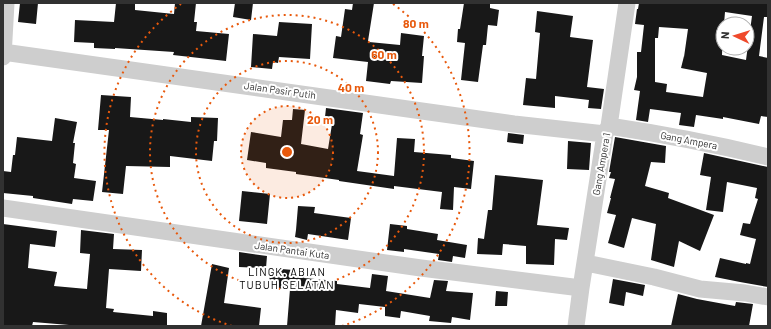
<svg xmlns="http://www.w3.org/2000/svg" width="771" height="329" viewBox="0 0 771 329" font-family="Barlow,sans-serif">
  <rect width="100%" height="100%" fill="#fff"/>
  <!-- building -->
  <path fill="#181818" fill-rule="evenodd" d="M20,3H38L36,24L18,22Z
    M116,3H135V10L174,14L175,3H196L194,22H197L196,31L229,34L226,61L173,55L174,52L115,48V49L94,48V43L74,42L75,20L114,22Z
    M235,3H253L251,20L233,17Z
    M353,3H374L368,41H369V42L400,45L401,33L424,36L422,56H424L422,83L391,81L390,84L366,81L368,62L333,58L336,36L341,37L345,9L352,10Z
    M464,3H490V8L499,10L497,26L488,25L486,45H483L478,82L461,80L465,43L457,42L458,29H460Z
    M639,3H768V17H764L759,56L768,58V117L761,116L759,124L723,117V119L696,115L694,127L679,125L681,113L650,109L648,122L636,120L640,91L634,90L637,77V52H641L644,25L635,24L637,9H638ZM725,12L752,16L746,60L722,55L723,24H724ZM659,27L688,29L684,57V56L681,68L707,73L703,97L666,92L667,84L655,82V38H658Z
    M537,11L573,16L570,37L593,40L587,87L604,89L601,109L588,108L589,100L555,96V108L523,105L526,78L536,79L540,33L535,32Z
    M279,22L312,24L310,59L279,57L278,63L273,62L272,69L251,67L253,34L277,36Z
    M101,95L131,97L130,117L163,120V119L191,122V117L218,118L217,141H214L212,161L170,156V167L126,166L123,194L102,192L109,130H98Z
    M326,108L363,113L360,134L363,135L357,171L394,176L397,138L415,139L414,152L451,155V158L474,161L471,189L454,187L453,210L440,209L442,192L394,186V189L339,181V180L296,174V172L266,168V163L247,160L251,132L281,137L283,120H292L293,109L305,110L301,144L328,149L333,118L325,117Z
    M55,118L77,122L73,143H75L73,163L76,164L74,178L96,181L93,201L73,199L72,204L33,198V196L3,193V171L11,172L13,155H15L17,137L52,141Z
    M508,133L524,135L523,144L507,142Z
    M615,137L666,146L665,163L651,162L645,186L669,193L668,198L714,215L700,251L679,241L674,267L651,260L656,224L632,218L624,248L608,243L616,215L607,213L611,198H610L615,179L609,178L611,172H609Z
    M568,141L591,143L589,170L567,169Z
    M704,153L768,167V287L740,282L715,277L720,258L746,264V263L750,264L756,239L740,235L743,223L750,224L758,199L755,198L757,188L727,182L723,212L706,210L711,177L700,175Z
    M495,175L543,180L537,225L569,228L567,240L555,239L554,265L526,264V246L503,244L502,255L477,254L478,238L484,239L488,210H492Z
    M242,191L270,194L267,224L239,221Z
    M298,206L315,207L314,213L351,218L348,240L308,234L307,240L295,237L296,230Z
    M3,224L57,231L55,247L30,244L28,268L57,272L54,286L87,289L90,254L80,253L81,230L114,234L113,249L142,250L141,271L109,269L106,308L114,309L113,312L153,316V311L167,313V326H81L33,322L32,326H3Z
    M390,224L407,226V229L438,234L437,240L467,245L465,258L453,256L452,262L438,260L439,254L404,249V252L387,250Z
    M239,252L267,256L266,268L239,267Z
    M212,264L229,268L224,303L261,308L259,326H201Z
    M270,268L305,271L304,278L337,281V284L370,288L372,274L388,276L386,291L430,298L434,280L448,281L446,291L473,293L470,320L452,317L451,323L429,321L430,316L401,311L400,318L385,316V307L359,304L358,313L336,310L335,326H287L290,289L269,288Z
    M613,279L645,285L643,296L626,292L624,306L609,303Z
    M496,291L508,292L507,306H495Z
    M678,294L697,299L735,306L736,302L753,304L749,326H671Z"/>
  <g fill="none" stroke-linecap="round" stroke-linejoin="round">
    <!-- minor -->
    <path stroke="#cecece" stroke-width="17" d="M3,52L514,124L605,134
      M3,57L6,3
      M609,126C662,134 715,144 768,157
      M3,208L421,268L581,288
      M586,263L654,277L700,289L745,293L768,297
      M576,326L581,288L605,134L609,126L627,3"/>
  </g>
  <!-- distance rings -->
  <circle cx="287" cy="152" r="46" fill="#e8590c" fill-opacity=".12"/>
  <g fill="none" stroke="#e8590c" stroke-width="2" stroke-dasharray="2 4">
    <circle cx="287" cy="152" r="46"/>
    <circle cx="287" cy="152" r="91"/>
    <circle cx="287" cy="152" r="137"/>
    <path d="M232 326A182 182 0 0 1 181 4M393 4A182 182 0 0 1 342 326"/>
  </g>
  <g text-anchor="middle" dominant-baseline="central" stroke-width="4" stroke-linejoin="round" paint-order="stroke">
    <!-- street labels -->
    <g font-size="10" fill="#313131" stroke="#fff">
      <text transform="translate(280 90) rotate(8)">Jalan Pasir Putih</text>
      <text transform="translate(689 140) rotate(11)">Gang Ampera</text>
      <text transform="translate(601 164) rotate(-80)">Gang Ampera 1</text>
      <text transform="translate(292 250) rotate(8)">Jalan Pantai Kuta</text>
    </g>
    <!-- neighbourhood labels -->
    <g font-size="11" letter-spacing="1" fill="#000" stroke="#fff">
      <text x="287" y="271">LINGK. ABIAN<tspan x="287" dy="13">TUBUH SELATAN</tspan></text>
    </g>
  </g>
  <circle cx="287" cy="152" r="6" fill="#e8590c" stroke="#fff" stroke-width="2"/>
  <g font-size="12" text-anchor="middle" font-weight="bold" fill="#e8590c" stroke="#fff" stroke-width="4" stroke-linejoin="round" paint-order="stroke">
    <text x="416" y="28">80 m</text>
    <text x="384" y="59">60 m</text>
    <text x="351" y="92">40 m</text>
    <text x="320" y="124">20 m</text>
  </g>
  <!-- border -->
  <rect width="771" height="329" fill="none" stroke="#313131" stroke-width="8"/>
  <!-- north arrow -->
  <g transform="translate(735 36) rotate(274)"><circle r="19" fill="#ffffff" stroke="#adadad"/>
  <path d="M0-3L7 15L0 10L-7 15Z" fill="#ef492b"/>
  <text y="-6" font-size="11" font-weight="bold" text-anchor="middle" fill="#313131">N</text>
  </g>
</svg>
